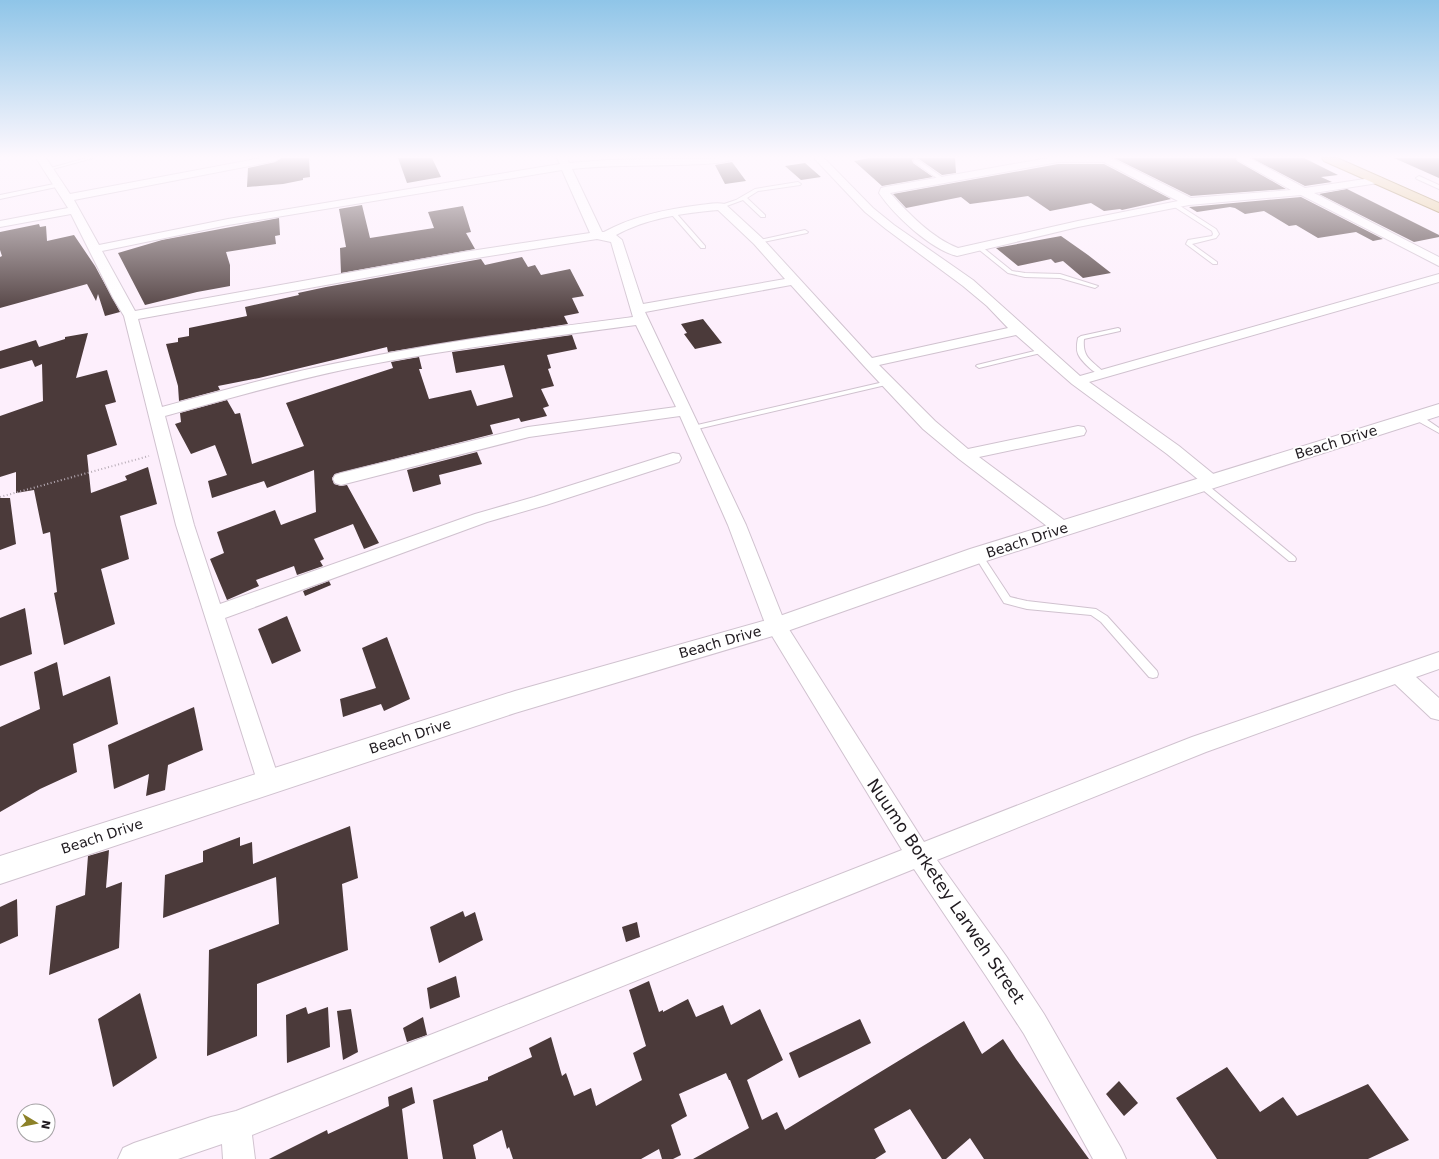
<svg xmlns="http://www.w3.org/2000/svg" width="1439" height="1159" viewBox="0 0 1439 1159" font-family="'DejaVu Sans',sans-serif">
  <rect width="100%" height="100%" fill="#fdeffc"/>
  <!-- building -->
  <path fill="#4b3a3a" d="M281,158H309L310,177L303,178V180L283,184L247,187L248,168L275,162Z
    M398,158H432L441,177L407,183Z
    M870,158H955L956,173L942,175L919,159L914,158L912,160L913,163L933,177L882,186L854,161Z
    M1114,158H1236L1237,161L1286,189L1191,196Z
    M1251,158H1304L1338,175L1321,177L1332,182L1305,186Z
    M1394,158H1439V178Z
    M732,162L746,181L725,184L715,165Z
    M805,163L821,177L801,180L785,166Z
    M1058,164H1104L1171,199L1122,210L1120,209L1104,211L1091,203L1050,211L1028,196L970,204L961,197L906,208L893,194Z
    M1347,189L1439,235V237L1414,242L1319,194Z
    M1301,197L1383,239L1373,241L1356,232L1318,238L1296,225L1289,226L1264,211L1245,214L1235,208L1230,207L1197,212L1189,207Z
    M362,205L370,238L434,228L428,212L463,206L471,232L466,233L475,249L341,273L340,248L346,247L339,209Z
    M279,218L280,235L275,236L276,244L226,252L230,265V286L197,292L145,305L118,253L162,240Z
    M39,224L40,227L46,226L47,241L74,235L95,266L120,312L105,316L98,294L96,301L87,284L0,308V257L2,256L0,250V232Z
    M1061,236L1088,255L1111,273L1083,278L1063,261L1055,263L1051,259L1018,266L996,248Z
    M522,257L528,267L535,265L541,275L570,269L584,296L572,298L579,313L564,316L568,324L388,352L387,347L259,378L218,386L220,390L179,401L178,386L166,344L178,342V338L189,336V328L247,316L245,307L299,295L298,293L326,287L481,259L485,265Z
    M703,319L722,343L695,349L684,334L687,333L681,324Z
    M88,333L76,378L107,370L116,402L105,405L117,445L87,455L91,493L127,480L125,476L148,467L157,504L120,516L129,559L101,569L115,624L64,645L54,593L57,592L50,532L43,534L34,490L16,493V472L0,477V416L43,401L42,364L35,367L32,360L0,369V351L36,340L39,347L65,339V337Z
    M572,335L577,349L547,355L551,368L548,369L554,386L541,389L549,406L543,408L547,416L521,422L519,418L490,425L493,434L335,474L332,478L334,484L341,486L347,485L379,543L364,549L353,524L314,539L324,559L320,561L323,566L297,575L294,566L256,580L259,586L227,600L210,559L224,553L217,532L275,510L281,525L316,512L314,470L267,488L264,481L212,498L208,481L227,475L215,445L191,454L175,424L181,422L180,413L227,400L235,414L240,413L252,464L304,446L286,403L393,368L391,362L419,357L422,369H419L429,399L471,390L477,406L513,397L504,365L456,373L452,352Z
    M477,452L482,464L439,475L441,484L413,492L407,470Z
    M0,498H10L16,544L0,550Z
    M329,581L331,585L305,596L303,591Z
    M25,608L32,654L0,666V618Z
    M287,616L301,651L272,664L258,629Z
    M387,637L410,699L384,711L381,704L343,717L340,699L376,688L362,648Z
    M57,662L63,696L110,676L118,724L73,744L77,772L40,789L0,812V727L40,709L34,672Z
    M194,707L203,750L168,765L165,790L146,796L149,774L114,789L108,745Z
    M350,826L358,878L342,884L348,950L257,984V1036L207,1056L209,950L279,924L276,877L163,918L165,875L203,862V851L240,837V846L252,842L253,864Z
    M109,850L106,888L122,882L119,948L49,975L56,906L85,895L88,856Z
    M17,899L18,936L0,944V907Z
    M463,911L465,917L475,912L483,940L439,963L430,927Z
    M637,922L640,937L626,942L622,927Z
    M456,976L460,997L430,1009L427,988Z
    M649,981L659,1012L663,1010V1012L688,999L696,1017L723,1005L731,1025L760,1009L783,1060L747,1080L762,1120L777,1112L785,1130L964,1021L982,1054L1003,1039L1016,1059L1089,1159H984L970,1138L946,1159H942L910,1109L874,1129L886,1152L875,1159H693L749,1128L730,1080H729L726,1073L679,1094L687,1116L671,1125L681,1155L673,1159H662L659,1149L641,1159H513L509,1147L507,1149L502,1130L473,1145L476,1159H443L433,1100L488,1080V1077L532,1057L529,1048L551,1037L562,1076L566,1073L574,1096L591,1088L596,1106L642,1080L633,1053L646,1046L629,990Z
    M140,993L157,1058L113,1087L98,1019Z
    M306,1007L308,1014L328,1007L330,1047L287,1063L286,1015Z
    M351,1009L358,1052L343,1060L337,1011Z
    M423,1017L427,1035L407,1042L403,1028Z
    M860,1019L871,1043L799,1078L789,1053Z
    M1227,1067L1260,1112L1283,1097L1297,1116L1368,1084L1409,1140L1368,1159H1217L1176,1098Z
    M1119,1081L1138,1103L1124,1116L1106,1094Z
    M412,1087L415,1103L402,1109L408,1159H269L327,1130L328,1134L389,1106L388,1097Z"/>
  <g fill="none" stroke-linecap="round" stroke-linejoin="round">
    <defs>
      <path id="service" d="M87,158H93L49,170L47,169Z
        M914,160H918L946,180L941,181L914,162Z
        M1419,176L1439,185V189L1417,179L1416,178Z
        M798,182L801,184L800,185L758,191L747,198L765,215V217H761L743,200L721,208L718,206L736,200L755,189Z
        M59,183L62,185L61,186L0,199V195Z
        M1173,204H1177L1216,229L1219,234L1216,238L1192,244L1217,262V264H1213L1186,244L1188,240L1212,236L1213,234L1212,231L1173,206Z
        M672,213H676L705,246V248H701L672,215Z
        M805,230L808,232L807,233L758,243L755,241Z
        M977,246H981L1012,271L1025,273L1060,274L1098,286L1095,288L1060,278L1025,277L1008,273L977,248Z
        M1118,328L1120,329V331L1084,339C1082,360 1094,361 1105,374L1104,375C1097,377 1081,361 1078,354C1076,349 1077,343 1078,338L1081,336Z
        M1043,349L1046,351L1045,352L979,368L976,366L977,365Z
        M888,381L892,383L890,384L693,430L689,428L693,426Z
        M1414,415H1420L1439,428V433L1414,419Z
        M1201,481L1204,482L1295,557L1296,559L1295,561H1289L1198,486L1197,484Z
        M978,552L981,553L1010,597L1027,601L1096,609L1107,616L1157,671L1158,674L1157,677L1153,678L1149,677L1101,622L1091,615L1027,609L1004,603L974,555Z"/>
      <path id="minor" d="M36,158H46L70,194L261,158H280L275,161L74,200L99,245L228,219L560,164L557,158H567L569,163L607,160L733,158L732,160C714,165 694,164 677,165C642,166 607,165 572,169L602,232H604C633,216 667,209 700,205C708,204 717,202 725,204L762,238L872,358L1008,328L987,306L963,286L886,229L865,212L814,158H824L873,208L894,225L973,280L1080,376L1439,274V282L1089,382L1179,446L1217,477L1219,481L1217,485L1211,487L1205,485L1167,454L1072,384L1016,335L879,365L935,421L968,449L1078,426L1084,427L1086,431L1084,435L979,457L1068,523L1071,528L1068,533L1062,534L1056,533L959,459L923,429L864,366L791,285L645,312L746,525L785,623L924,842L1192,737L1439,652V669L1416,677L1439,698V720L1431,718L1395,684L1206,752L937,860L1006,956L1044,1014L1121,1148L1126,1159H1093L1024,1034L986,976L914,869L252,1135L255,1159H223L222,1144L178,1159H118L123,1148L134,1143L211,1117L236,1111L902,850L766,626L728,525L680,416L529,437L341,485L335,483L333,479L335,475L341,473L528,427L676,407L636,325C542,338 446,349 352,368C289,381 227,399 165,416L194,525L220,604L475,514L534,497L673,453L679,454L681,458L679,462L546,505L487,522L225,618L280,782L276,790L268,793L260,790L176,525L124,316L113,298L71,214L0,227V221L68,208ZM562,170L590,233L464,252L135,311L102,251L228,225ZM718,210L754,244L785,279L643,304L622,240L616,235C647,218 684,213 718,210ZM597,239L611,242L633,317C540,329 446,341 353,360C288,372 225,390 162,407L138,319L464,260Z
        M1048,158H1111L1191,198L1291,190L1238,160L1237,158H1249L1305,188L1378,177L1382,178L1383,180L1382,182L1378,183L1314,193L1439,257V266L1301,195L1189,205L1078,227L957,256C930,249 894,215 879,193L881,188L885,187ZM1058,162H1104L1178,201L1078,221L958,248C932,238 908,213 890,193Z"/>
      <path id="tertiary" d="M1439,404V416L986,561L776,635L515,713L0,884V856L515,691L774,618L970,549Z"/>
      <path id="primary" d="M1322,158H1337L1439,203V212L1324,161Z"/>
    </defs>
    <!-- service casing -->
    <use href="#service" stroke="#d0c2cf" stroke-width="2"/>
    <!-- minor casing -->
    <use href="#minor" stroke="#d0c2cf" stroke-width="2"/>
    <!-- tertiary casing -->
    <use href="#tertiary" stroke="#d0c2cf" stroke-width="2"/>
    <!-- primary casing -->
    <use href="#primary" stroke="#917437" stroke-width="2"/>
    <!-- path -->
    <path stroke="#b8adb7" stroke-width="2" stroke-dasharray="1 2.5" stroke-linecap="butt" d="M0,497L149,456"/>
    <!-- service -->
    <use href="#service" fill="#fff" fill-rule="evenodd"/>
    <!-- minor -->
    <use href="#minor" fill="#fff" fill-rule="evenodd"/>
    <!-- tertiary -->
    <use href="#tertiary" fill="#fff" fill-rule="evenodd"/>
    <!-- primary -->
    <use href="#primary" fill="#e2c88f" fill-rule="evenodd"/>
  </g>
  <!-- sky -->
  <linearGradient id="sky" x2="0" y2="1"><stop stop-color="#8fc5e8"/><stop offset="0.49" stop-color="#fef8fe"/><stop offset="1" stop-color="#fef8fe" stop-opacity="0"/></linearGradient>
  <rect width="1439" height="320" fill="url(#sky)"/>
  <g text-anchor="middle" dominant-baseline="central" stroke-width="4" stroke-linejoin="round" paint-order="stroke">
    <!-- street labels -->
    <g font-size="14" fill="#1f1a1f" stroke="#fff">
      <text transform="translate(1336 442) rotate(-17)">Beach Drive</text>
      <text transform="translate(1027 540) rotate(-18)">Beach Drive</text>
      <text transform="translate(720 642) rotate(-16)">Beach Drive</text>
      <text transform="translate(410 736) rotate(-18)">Beach Drive</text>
      <text transform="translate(102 836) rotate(-18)">Beach Drive</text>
    </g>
    <!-- near-street labels -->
    <g font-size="17" fill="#1f1a1f" stroke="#fff">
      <text transform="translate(946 891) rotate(56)">Nuumo Borketey Larweh Street</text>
    </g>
  </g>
  <!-- north arrow -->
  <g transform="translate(36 1123) rotate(100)"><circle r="19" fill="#ffffff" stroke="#a5a3a5"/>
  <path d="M0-3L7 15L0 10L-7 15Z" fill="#8c8128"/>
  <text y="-6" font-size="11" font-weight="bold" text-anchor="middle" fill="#1f1a1f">N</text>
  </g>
</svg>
